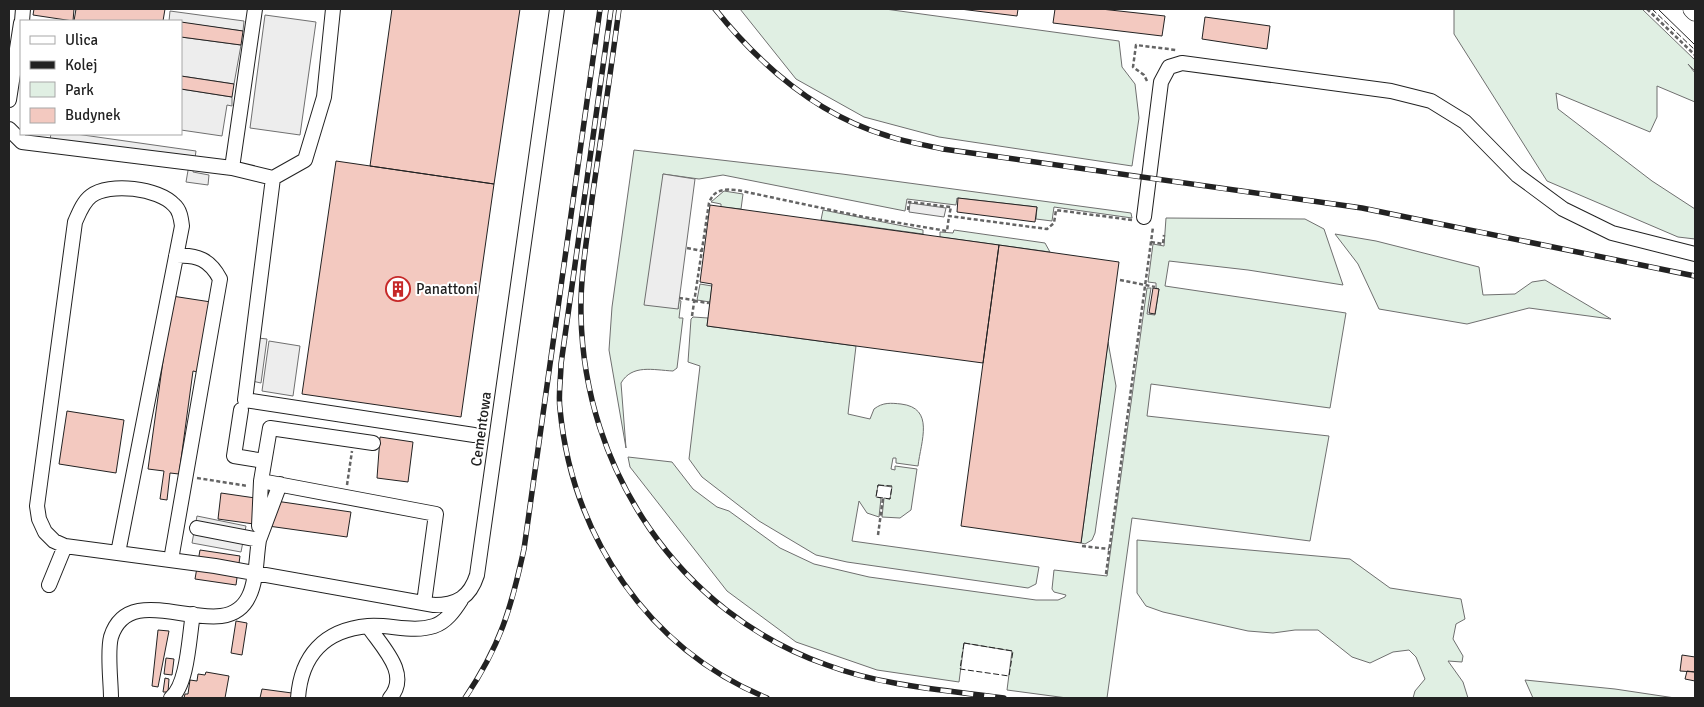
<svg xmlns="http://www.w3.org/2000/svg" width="1704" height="707" viewBox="0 0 1704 707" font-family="Signika,sans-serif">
  <rect width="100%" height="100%" fill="#fff"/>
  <!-- green -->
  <path fill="#e0efe3" stroke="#6f6f6f" d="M740,9H885L1119,41L1122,67L1135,84L1139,118L1132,166L939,137L864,117L796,79Z
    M1454,9H1642L1695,60V71L1688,64L1695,73V102L1657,86V117L1650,132L1556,93L1558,109L1652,181L1695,209V239L1678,237L1547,181L1454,34Z
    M634,150L842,174L1131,213L1132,218L1054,207L1052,221L1036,219L1037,207L957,198L956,205L907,199L905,211L723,175L699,179L663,174L678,309L679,300L681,301L679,318H683L677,368L673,371C653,370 632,364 621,383L626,448L609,350L612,307Z
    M724,191L743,194L741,209L721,207V204L711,202Z
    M823,210L923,230V234L821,220Z
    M1166,218L1305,219L1324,229L1343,285L1248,270L1169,261L1165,286L1346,313L1330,408L1151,384L1147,416L1329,436L1310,541L1132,518L1107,698H1067L1007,690L1012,651L964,643L959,682L877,670L796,642L727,591L630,467L628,457L672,462L693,489L717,507L729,511L780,548L814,564L869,577L1036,600H1058L1065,597L1066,595L1054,592L1052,589L1054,570L1107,576L1147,288H1151L1147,314L1155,315L1159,289L1156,288V283L1148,282L1153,244L1164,246Z
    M954,230L1045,243L1050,252L940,237V232L953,233Z
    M1335,234L1376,241L1479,267L1483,295L1515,294L1532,282L1545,280L1611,319L1529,308L1467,324L1379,309L1358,264Z
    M700,284L712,286L710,302L697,300Z
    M693,317L708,318L707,326L856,346L848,414L870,419L874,409C883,402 891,403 901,404C935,408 921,441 918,466L896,463V458H893L891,469L895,470V466L917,469L911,510L900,518L882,517L884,498L890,499L892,487L878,485L876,497L881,498L879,517L867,513L859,501L852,541L1039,567L1036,584L1028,588L847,562L816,555L759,521L702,477L689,459L700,366L688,362L691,319Z
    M1108,342L1116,386L1095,533L1092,540L1085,544L1081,543Z
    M1137,540L1350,559L1390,588L1461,599L1465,619L1456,624L1453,639L1463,656L1462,662L1448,661L1463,682L1468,698H1413L1415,691L1425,679L1416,657L1409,650L1393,652L1370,663L1352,657L1318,630H1295L1273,633L1248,631L1163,612L1146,606L1137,593Z
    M1525,680L1615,689L1675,698H1533Z"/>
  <!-- parking -->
  <path fill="#ededed" stroke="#6f6f6f" d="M170,11L244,21L243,31L169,21Z
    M265,15L316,22L300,135L250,128Z
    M181,37L241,45L234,84L181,76Z
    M181,89L232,97V106L227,105L222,136L181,130Z
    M51,134H76L196,151L193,172L209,175L208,185L186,182L190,159L50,139Z
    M663,174L695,179L678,309L644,305Z
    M910,203L946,208L944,217L909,212Z
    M258,338L267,339L261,383L252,381Z
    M269,341L300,346L293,396L262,391Z
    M197,516L246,526L241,552L192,543Z"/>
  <!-- building -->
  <path fill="#f3c9c0" stroke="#222" d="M34,9H74L73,21L33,15Z
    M76,9H165L163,21H74Z
    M392,9H520L494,184L370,166Z
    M960,9H1018L1017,16Z
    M1055,9H1101L1165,16L1162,36L1053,23Z
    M1205,17L1270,26L1267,49L1202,39Z
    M181,22L243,31L241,45L181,37Z
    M181,76L234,84L232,97L181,89Z
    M336,161L494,184L461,417L302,394Z
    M958,198L1037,207L1035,222L957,212Z
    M710,205L999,245L983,363L707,326L712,284L700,282Z
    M999,245L1119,262L1081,543L961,526Z
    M1153,288L1159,289L1155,314L1149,313Z
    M172,296L211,302L202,373L193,371L179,474L170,473L167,500L160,499L164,471L148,469Z
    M67,411L124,420L116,473L59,464Z
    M380,437L413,442L408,482L377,478Z
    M221,493L351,512L347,537L218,519Z
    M200,550L240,556L236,585L195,579Z
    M236,621L247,623L242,655L231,653Z
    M158,630L169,631L158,687L152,686Z
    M1682,655L1695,657V672L1680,671Z
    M166,658L174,659L172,675L164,674Z
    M1687,671L1695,672V681L1685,679Z
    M206,672L229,676L225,698H184L185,694H188L190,680L197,681L198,674L205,675Z
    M165,678L169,679L168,692H163Z
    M262,689L292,693L291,698H260Z"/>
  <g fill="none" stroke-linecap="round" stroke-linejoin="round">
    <defs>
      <path id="minor" d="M22,21L23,9
        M9,100L21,23
        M9,129L22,142L232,168L273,178L305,160L324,97L333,9
        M232,168L255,9
        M273,178L245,400L474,435
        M1144,217L1161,82L1169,67L1182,63L1391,91L1431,101L1465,122L1517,175L1563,209L1612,233L1695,254
        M241,410L234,456L264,461
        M373,443L270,428L261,481L436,514L424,603
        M259,526L261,481
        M259,540L280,484
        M118,553L182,226C181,218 180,210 174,205C159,188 109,182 91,196C83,202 79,213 75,222L37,506L39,519L45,532L54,541L65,546L215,566L434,605C457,605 470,597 477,575L557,9
        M171,560L220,279C210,260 197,254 176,256
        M49,585L65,546
        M368,626C382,647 411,674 390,698
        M111,698C111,682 107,652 111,637C131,573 224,650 249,596C257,580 256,557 259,540L197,528
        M171,698C188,684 189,636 193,614
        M298,698C301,656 324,630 368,626C389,624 413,633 434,626C446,622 454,611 461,600"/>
      <path id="major" d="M1692,9L1695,12"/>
    </defs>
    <!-- minor casing -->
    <use href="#minor" stroke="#222" stroke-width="16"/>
    <!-- major casing -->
    <use href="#major" stroke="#222" stroke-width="19"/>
    <!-- path -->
    <path stroke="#646464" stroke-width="2.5" stroke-dasharray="4 2.5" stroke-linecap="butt" d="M1647,9L1695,55
      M1147,81L1144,75L1133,67L1136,45L1176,50
      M908,210L909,202L951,207L949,216L1047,229L1054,223L1056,210L1132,220
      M1151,242L1163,244L1164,235
      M687,248L702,251
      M1120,280L1155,287
      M679,298L694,300
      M694,301L709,303
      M692,316L709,203C714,189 724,189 737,190L864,217L947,231L949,216
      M197,478L248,486
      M347,485L352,451
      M878,535L883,498
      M1082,546L1109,549
      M1106,574L1153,227"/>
    <!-- minor -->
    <use href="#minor" stroke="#fff" stroke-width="14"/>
    <!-- major -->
    <use href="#major" stroke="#fff" stroke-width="18"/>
    <!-- tram -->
    <path stroke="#222" stroke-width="1" d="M1658,9L1695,45"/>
    <defs>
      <path id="rail" d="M611,9L561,364C561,378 558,395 560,409C572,536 648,649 767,698
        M619,9C611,70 602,131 593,192C588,233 580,274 581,315C584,470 679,613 827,665C883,686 944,690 1004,698
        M715,9C760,65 817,115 888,136C906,142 925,145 943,149L1362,208L1695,276
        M465,698C500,646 511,609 524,549L600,9"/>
    </defs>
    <!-- rail casing -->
    <use href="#rail" stroke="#222" stroke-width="5.5"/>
    <!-- rail -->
    <use href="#rail" stroke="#fff" stroke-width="4" stroke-dasharray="11" stroke-linecap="butt"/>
    <!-- fence -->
    <path stroke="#222" stroke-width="1" stroke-dasharray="6 2.5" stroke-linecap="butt" d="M1652,9L1695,50
      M878,485L892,486L890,499L876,497Z
      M964,643L1013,651L1009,676L960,669Z"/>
  </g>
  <!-- icons -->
  <defs>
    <symbol id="building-ring" viewBox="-11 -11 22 22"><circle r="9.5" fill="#fff" stroke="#c62828" stroke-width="1.5"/><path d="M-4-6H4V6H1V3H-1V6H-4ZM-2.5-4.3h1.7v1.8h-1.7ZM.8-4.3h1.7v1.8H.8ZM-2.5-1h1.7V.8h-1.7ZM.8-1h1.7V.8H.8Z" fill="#c62828"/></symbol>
  </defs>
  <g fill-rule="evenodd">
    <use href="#building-ring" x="384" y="275" width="28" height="28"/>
  </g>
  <g text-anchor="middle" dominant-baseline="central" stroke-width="4" stroke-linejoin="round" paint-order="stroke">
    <!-- poi labels -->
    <g font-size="15" fill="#222" stroke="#fff" text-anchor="start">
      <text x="416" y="289">Panattoni</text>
    </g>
    <!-- street labels -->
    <g font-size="15" fill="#222" stroke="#fff">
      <text transform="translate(481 429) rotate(-82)">Cementowa</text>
    </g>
  </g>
  <!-- border -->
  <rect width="1704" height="707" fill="none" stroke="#222222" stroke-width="20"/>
  <!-- legend -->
  <rect x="20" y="20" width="162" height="115" fill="#ffffff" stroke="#a7a7a7"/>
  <rect x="30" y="36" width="25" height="8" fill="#ffffff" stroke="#a7a7a7"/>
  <text x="65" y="45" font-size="15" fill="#222222">Ulica</text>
  <rect x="30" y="61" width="25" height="8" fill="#222222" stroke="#a7a7a7"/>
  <text x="65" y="70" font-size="15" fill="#222222">Kolej</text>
  <rect x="30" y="82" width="25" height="15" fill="#e0efe3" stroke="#a7a7a7"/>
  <text x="65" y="95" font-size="15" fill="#222222">Park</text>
  <rect x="30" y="108" width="25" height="15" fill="#f3c9c0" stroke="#a7a7a7"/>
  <text x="65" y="120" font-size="15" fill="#222222">Budynek</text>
</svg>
